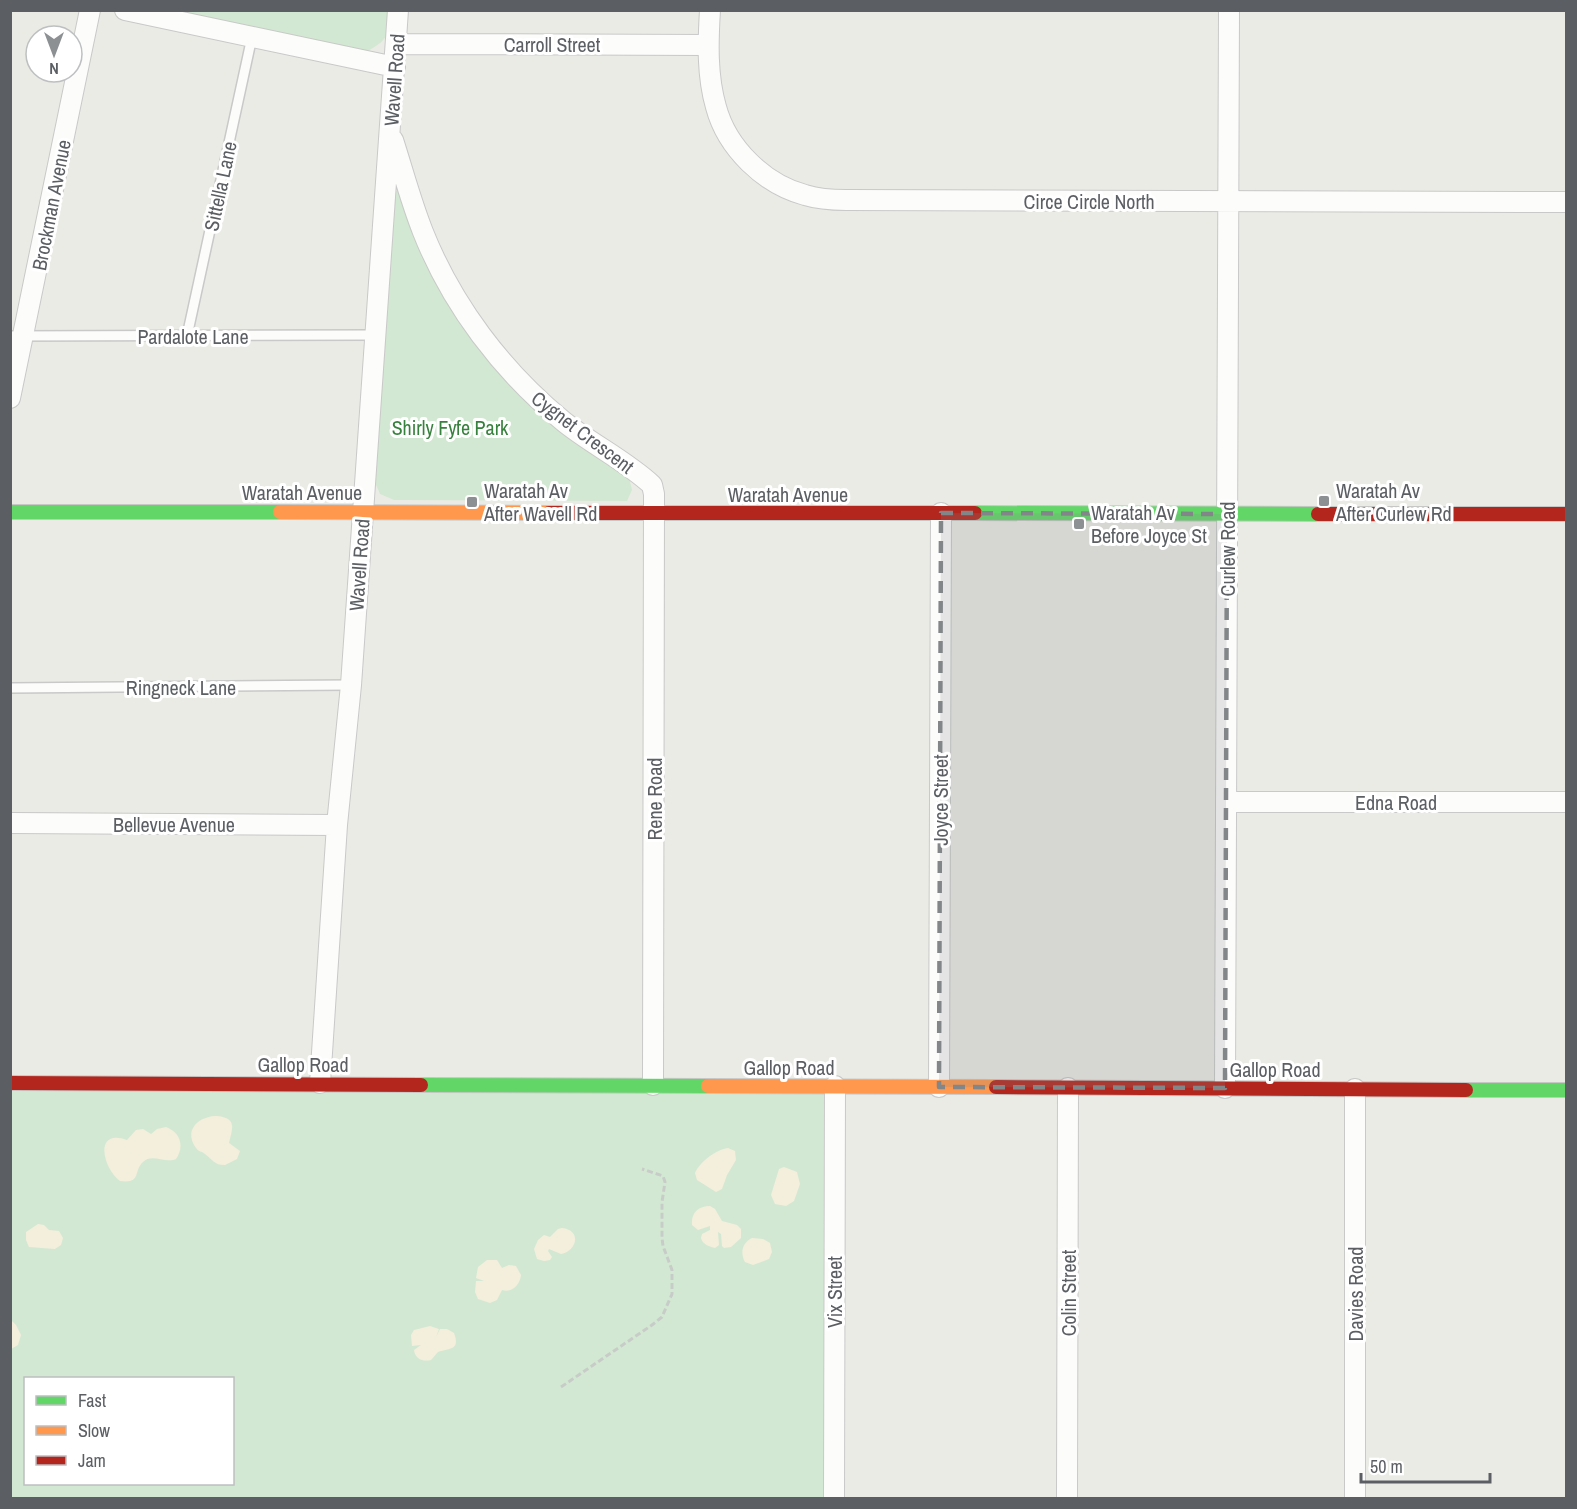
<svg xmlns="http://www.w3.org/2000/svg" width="1577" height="1509" viewBox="0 0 1577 1509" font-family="'Archivo Narrow',sans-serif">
  <rect width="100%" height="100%" fill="#ebebe6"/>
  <!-- green -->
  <path fill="#d3e8d2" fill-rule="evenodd" d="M167,11H391C389,34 389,39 368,51Z
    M393,191H400L518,392L573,442L629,477L632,490L627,501L394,500L380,494L373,478Z
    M11,1087L831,1090L826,1498H11ZM26,1378H232V1484H26Z"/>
  <!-- sand -->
  <path fill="#f3efdc" d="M217,1116C238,1118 232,1129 229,1143L240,1151L237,1159L225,1165C214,1165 213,1160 205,1154C200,1150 200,1153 196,1148C183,1130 199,1116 217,1116Z
    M166,1127C180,1132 185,1146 176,1159C165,1164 152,1153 143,1162C133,1171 142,1184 120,1181C103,1169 93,1128 127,1140L136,1130L143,1129L151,1134L157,1129Z
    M728,1148L735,1151L736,1160L727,1175L722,1189L716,1192L697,1180L695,1173C700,1162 715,1150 728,1148Z
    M784,1167L797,1172L800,1184L794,1201L786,1206L775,1204L771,1195L779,1169Z
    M710,1206L715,1209L722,1221L737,1225L741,1229V1238L731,1247L724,1248L722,1246L721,1234L718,1232L719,1245L715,1248C710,1247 702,1244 701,1238L702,1234L710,1230V1226L698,1230L692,1225C691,1213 698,1206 710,1206Z
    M38,1224L44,1225L49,1230L59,1231L63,1238L61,1245L55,1249L29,1247L26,1240V1232Z
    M562,1228C582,1230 577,1251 561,1254L549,1249L548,1251L552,1257L550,1260L544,1261L537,1259L534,1249L538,1240L544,1235L550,1237L558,1229Z
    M752,1238L763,1239L770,1243L772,1252L769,1259L753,1265L745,1262C740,1253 742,1243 752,1238Z
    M487,1260H497L502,1268L509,1265L516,1266L521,1275C520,1285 512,1293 502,1290L497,1300L490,1303L478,1299L475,1292L476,1281H484L476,1278L478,1267Z
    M11,1320L16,1325L21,1335L18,1345L11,1349Z
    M430,1326L439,1329L436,1337L440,1329H447L454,1333C461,1351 448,1348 438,1352C436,1354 433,1358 431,1360C423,1362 415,1359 414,1350L421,1345L412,1346L411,1335L414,1330Z"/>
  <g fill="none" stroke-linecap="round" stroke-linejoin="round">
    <defs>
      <path id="lane" d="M10,336L376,335
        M187,336L252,37
        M10,688L351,685"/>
      <path id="street" d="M125,10L395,67
        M710,10C708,43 707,76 716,107C727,148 764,184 805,195C818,199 832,200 846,200L1566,202
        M396,44L708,45
        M393,140C403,171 411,202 423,232C452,305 502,371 563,421C591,444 625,460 652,485L654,494L653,1085
        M10,398L90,10
        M1226,802H1566
        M10,823L337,825
        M320,1083L337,825L351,685L398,10
        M939,1087L941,513
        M1225,1088L1229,10
        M834,1498L835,1086
        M1067,1498L1068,1088
        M1355,1498V1089"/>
      <path id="fast" d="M10,512H280
        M975,513L1318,514
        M421,1085L708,1086
        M1466,1090H1566"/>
      <path id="slow" d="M280,512L549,513
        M708,1086L996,1087"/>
      <path id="jam" d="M549,513H975
        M1318,514H1566
        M10,1083L421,1085
        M996,1087L1466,1090"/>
    </defs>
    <!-- lane casing -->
    <use href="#lane" stroke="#c8c9c8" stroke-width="12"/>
    <!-- street casing -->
    <use href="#street" stroke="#c8c9c8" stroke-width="22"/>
    <!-- fast casing -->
    <use href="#fast" stroke="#c7c8c6" stroke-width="16"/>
    <!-- slow casing -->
    <use href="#slow" stroke="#c7c8c6" stroke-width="16"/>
    <!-- jam casing -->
    <use href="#jam" stroke="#c7c8c6" stroke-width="16"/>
    <!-- path -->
    <path stroke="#c8ccc9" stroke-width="3" stroke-dasharray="6 3" stroke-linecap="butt" d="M561,1387L652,1325L662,1317L672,1294V1270L663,1246L662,1238V1202L665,1182L663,1176L642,1169"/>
    <!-- lane -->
    <use href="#lane" stroke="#fcfcfb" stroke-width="9"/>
    <!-- street -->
    <use href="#street" stroke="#fcfcfb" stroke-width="20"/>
    <!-- fast -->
    <use href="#fast" stroke="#63d668" stroke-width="14"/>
    <!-- slow -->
    <use href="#slow" stroke="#ff974d" stroke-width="14"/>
    <!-- jam -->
    <use href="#jam" stroke="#b3261e" stroke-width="14"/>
  </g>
  <!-- marked area -->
  <path fill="#838689" fill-opacity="0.2" stroke="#838689" stroke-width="4.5" stroke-dasharray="12 8" stroke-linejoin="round" d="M941,513L1227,514L1225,1088L939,1087Z"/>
  <!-- markers -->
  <g fill="#8d9092" stroke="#fff" stroke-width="2">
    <rect x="1318" y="495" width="12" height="12" rx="3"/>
    <rect x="466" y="496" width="12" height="12" rx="3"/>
    <rect x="1073" y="518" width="12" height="12" rx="3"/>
  </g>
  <g text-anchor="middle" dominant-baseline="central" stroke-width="6" stroke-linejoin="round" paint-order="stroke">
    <!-- street labels -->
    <g font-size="20" fill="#5b5f64" stroke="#fff">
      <text x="552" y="44">Carroll Street</text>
      <text transform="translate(394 80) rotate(-86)">Wavell Road</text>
      <text transform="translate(220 186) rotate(-78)">Sittella Lane</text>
      <text x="1089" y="201">Circe Circle North</text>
      <text transform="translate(51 205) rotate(-79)">Brockman Avenue</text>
      <text x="193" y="336">Pardalote Lane</text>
      <text transform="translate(583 432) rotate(37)">Cygnet Crescent</text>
      <text x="302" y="492">Waratah Avenue</text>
      <text x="788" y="494">Waratah Avenue</text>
      <text transform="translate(1227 549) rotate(-90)">Curlew Road</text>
      <text transform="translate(359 565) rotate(-86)">Wavell Road</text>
      <text x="181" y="687">Ringneck Lane</text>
      <text transform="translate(654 799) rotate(-90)">Rene Road</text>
      <text transform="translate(940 800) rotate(-90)">Joyce Street</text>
      <text x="1396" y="802">Edna Road</text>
      <text x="174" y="824">Bellevue Avenue</text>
      <text x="303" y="1064">Gallop Road</text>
      <text x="789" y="1067">Gallop Road</text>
      <text x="1275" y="1069">Gallop Road</text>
      <text transform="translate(834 1292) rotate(-90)">Vix Street</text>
      <text transform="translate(1068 1293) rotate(-90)">Colin Street</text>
      <text transform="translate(1355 1294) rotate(-90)">Davies Road</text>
    </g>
    <!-- park labels -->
    <g font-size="20" fill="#36813c" stroke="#fff">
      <text x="450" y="427">Shirly Fyfe Park</text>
    </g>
    <!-- poi labels -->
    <g font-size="20" fill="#5b5f64" stroke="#fff" text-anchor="start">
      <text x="484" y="490">Waratah Av<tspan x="484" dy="23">After Wavell Rd</tspan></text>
      <text x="1336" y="490">Waratah Av<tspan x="1336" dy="23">After Curlew Rd</tspan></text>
      <text x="1091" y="512">Waratah Av<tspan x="1091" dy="23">Before Joyce St</tspan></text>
    </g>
  </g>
  <!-- border -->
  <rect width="1577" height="1509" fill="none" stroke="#5b5f64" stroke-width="24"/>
  <!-- legend -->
  <rect x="24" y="1377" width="210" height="108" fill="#ffffff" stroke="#bdbfc1" stroke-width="1.5"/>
  <rect x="36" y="1396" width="30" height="9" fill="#63d668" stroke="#bdbfc1" stroke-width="1.5"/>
  <text x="78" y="1407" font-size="18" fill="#5b5f64">Fast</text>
  <rect x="36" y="1426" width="30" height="9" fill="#ff974d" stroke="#bdbfc1" stroke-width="1.5"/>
  <text x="78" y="1437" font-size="18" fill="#5b5f64">Slow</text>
  <rect x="36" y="1456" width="30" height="9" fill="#b3261e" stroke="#bdbfc1" stroke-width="1.5"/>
  <text x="78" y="1467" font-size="18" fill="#5b5f64">Jam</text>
  <!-- north arrow -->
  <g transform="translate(54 54) rotate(180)"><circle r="28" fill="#ffffff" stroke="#bdbfc1" stroke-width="1.5"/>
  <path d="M0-4.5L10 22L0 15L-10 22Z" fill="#8d9092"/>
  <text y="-9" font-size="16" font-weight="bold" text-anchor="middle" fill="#5b5f64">N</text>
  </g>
  <!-- scale -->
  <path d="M1361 1473v9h129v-9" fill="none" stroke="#5b5f64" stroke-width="3"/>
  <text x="1370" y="1473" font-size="18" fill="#5b5f64" stroke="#ffffff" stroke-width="4.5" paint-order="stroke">50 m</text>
</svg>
